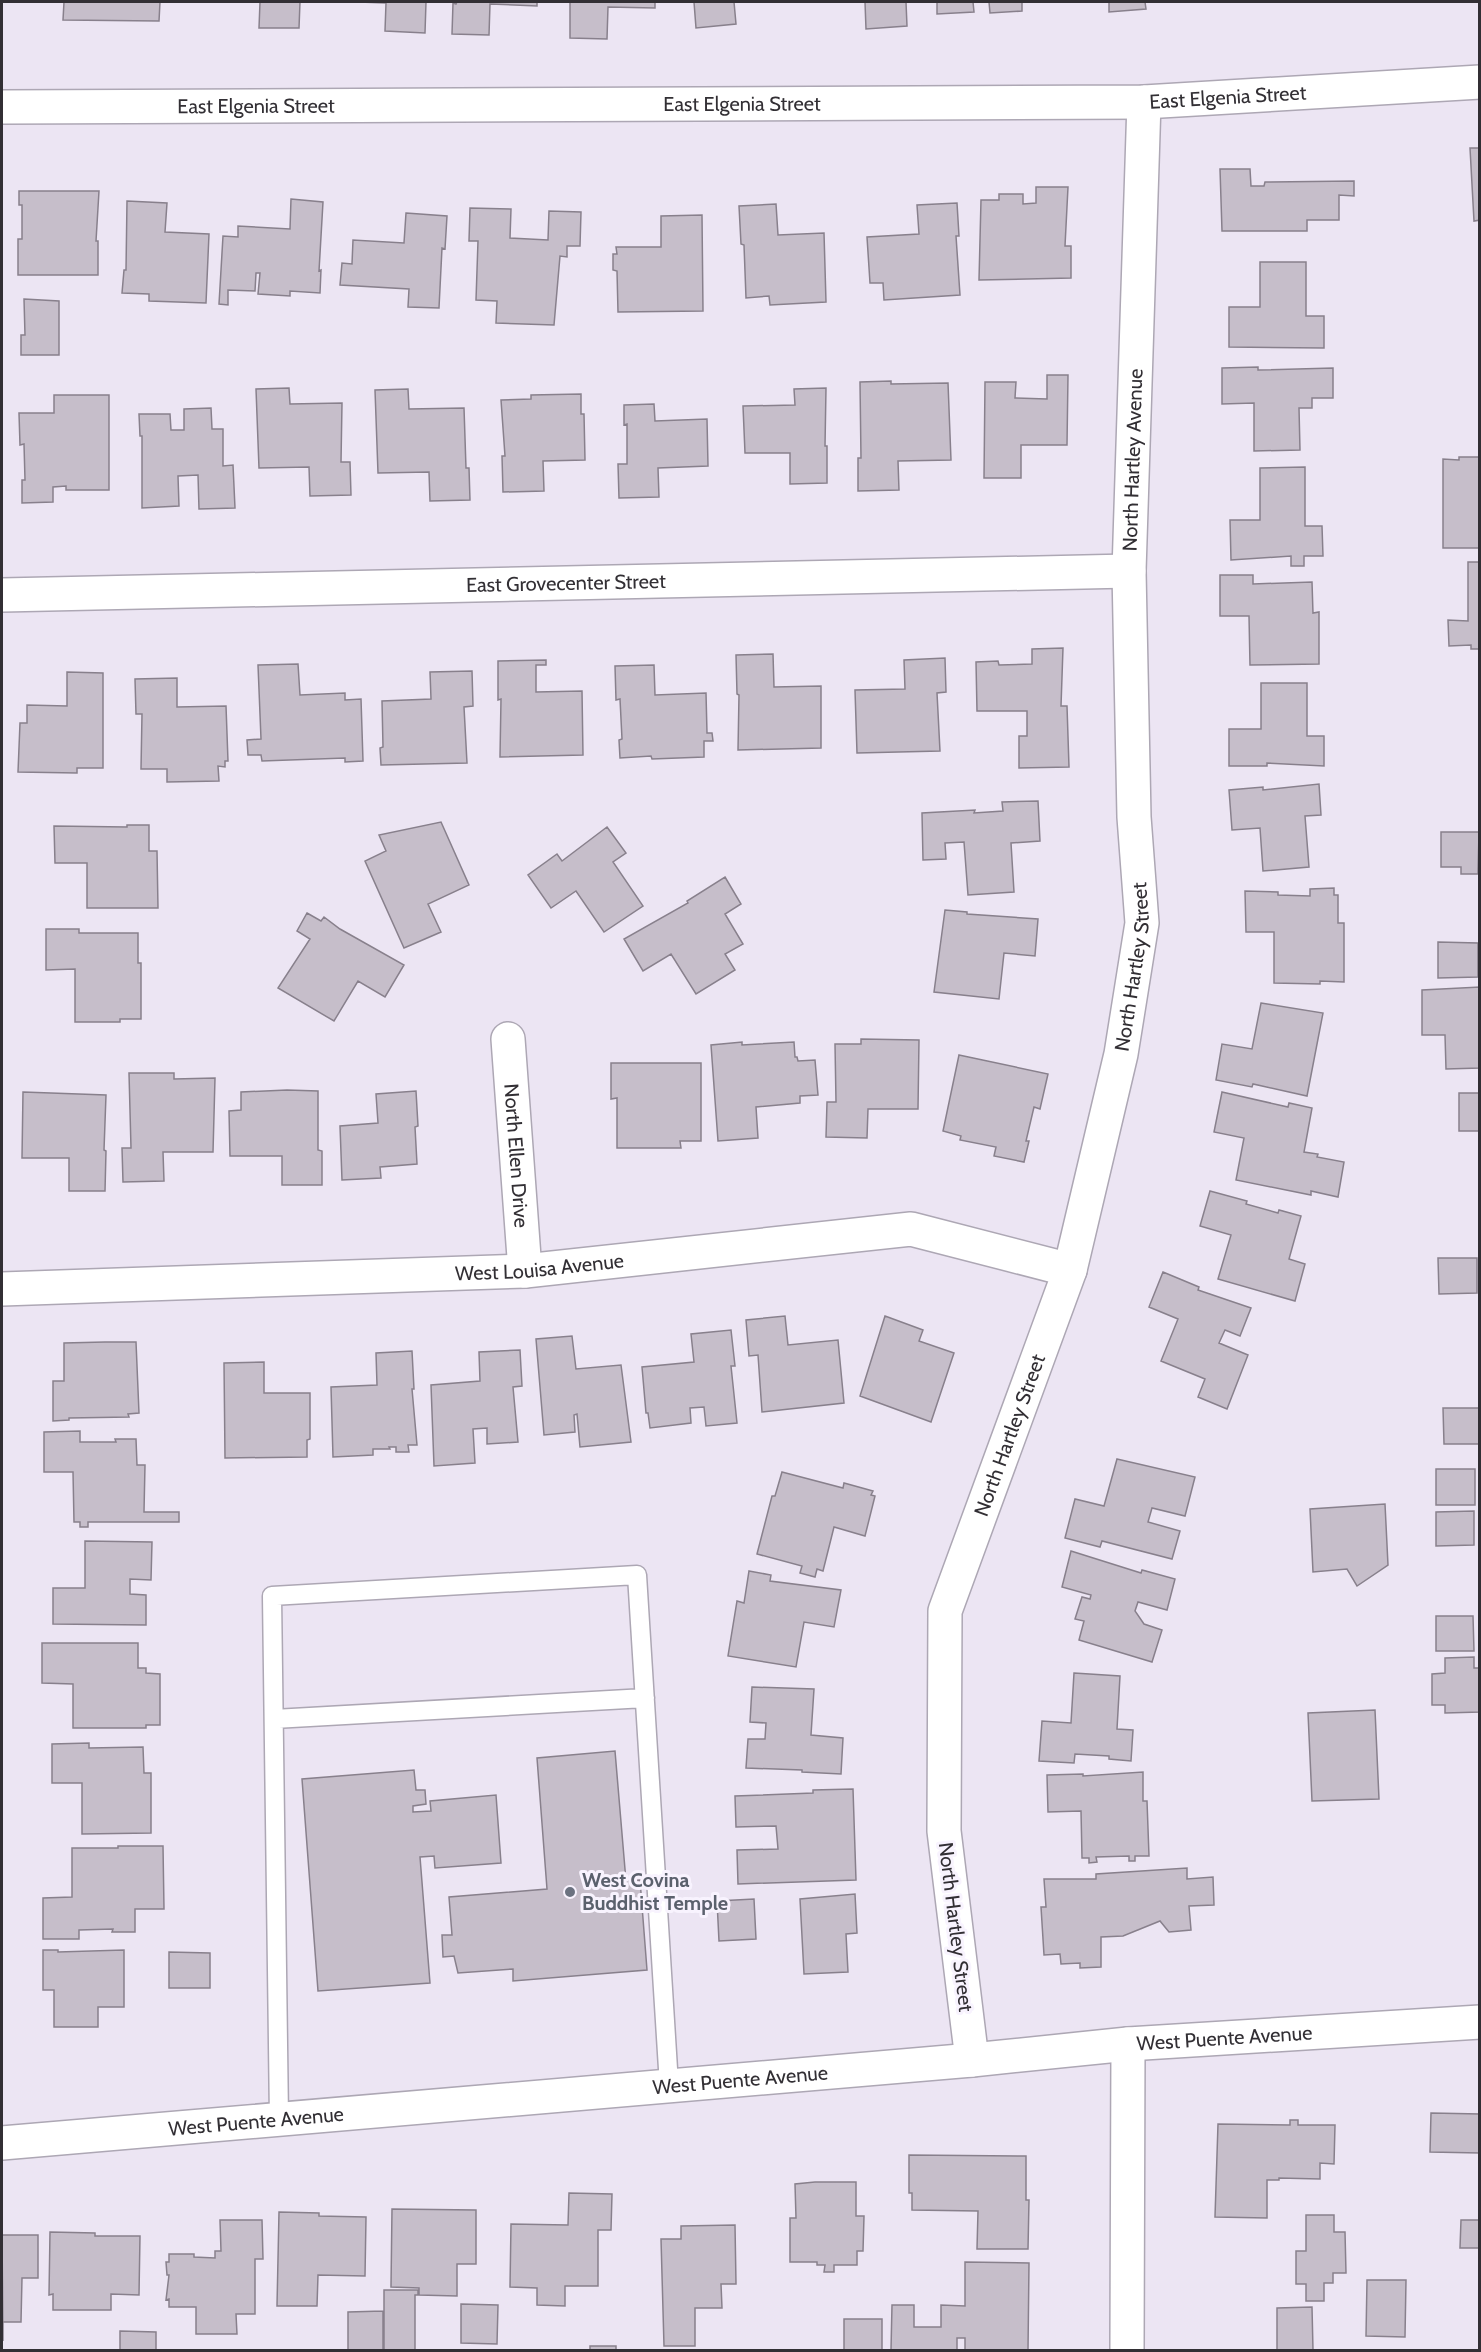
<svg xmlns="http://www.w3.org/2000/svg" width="1481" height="2352" viewBox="0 0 1481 2352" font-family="Cabin,sans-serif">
  <rect width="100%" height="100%" fill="#ece5f3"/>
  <!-- building -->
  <path fill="#c6beca" stroke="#88808c" stroke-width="1.5" d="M64,2H160L159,21L63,20Z
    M260,2H300L299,28H259Z
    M359,2H426L425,33L385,31L386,3Z
    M457,2H537V6L490,4L489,35L452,34L453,3L456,4Z
    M570,2H655V8L608,7L607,39L570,38Z
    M694,2H734L736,24L696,28Z
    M865,2H906L907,26L866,29Z
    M937,2H973L974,12L937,14Z
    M989,2H1022V11L990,13Z
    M1109,2H1145L1146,9L1109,12Z
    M1470,148H1480V220L1474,221Z
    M1220,169H1250L1251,186H1264L1265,182L1354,181V196L1339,195V220H1307V231H1222Z
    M1036,187H1068L1065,246H1071V278L979,280L981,200H999V194H1023V204L1036,203Z
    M19,191H99L96,241H98V275H18V239H22V205H19Z
    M291,199L323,202L319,271L321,270L320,293L290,291V296L258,294L260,273H256L255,291L228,290V305L219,304L223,236L238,237V226L290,229Z
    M127,201L167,203L165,232L209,234L206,303L149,301V294L122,293L124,270H126Z
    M957,203L959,236H956L960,295L884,300L883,283H870L867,237L919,234L917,205Z
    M776,204L778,235L824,233L826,302L770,305L769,296L746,298L744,245L741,244L739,206Z
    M470,208L511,209L510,238L548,240L549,211L581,212L580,246H567V257L560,256L554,325L496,323L497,301L476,300L478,241H469Z
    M406,213L447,216L445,249L442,248L439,308L408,307L409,289L340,285L342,263L352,264L353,240L404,243Z
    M702,215L703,311L618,312L617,271L613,270V254H617L616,247H661V216Z
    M1260,262H1306V316H1324V348L1229,347V307H1260Z
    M24,299L59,301V355H21V335H25Z
    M1258,367V370L1333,368V398H1312V408H1299L1300,450L1254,451V403L1222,404V368Z
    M1047,375H1068L1067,445H1021V478H984L985,382H1016L1015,398L1047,399Z
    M891,381V384L948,383L951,460L898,461L899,490L858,491V458H861L860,382Z
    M289,388L290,404L342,403L341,462H350L351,495L310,496L309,467L259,468L256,389Z
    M826,388L825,446H827V483L790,484V453H745L743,406L795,405L794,389Z
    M408,389L409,409L464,408L466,468H469L470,500L430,501L429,472L378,473L375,390Z
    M581,394V414H584L585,460L543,461L544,491L503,492L502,456H505L501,400L531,399V395Z
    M54,395H109V490H66V486L53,487V502L22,503V480H25L24,444L20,445L19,413H54Z
    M654,404L655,421L707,419L708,466L658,468L659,497L619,498L618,464H627V424L624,425V405Z
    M211,408L212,429H223V466L233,465L235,508L199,509L198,475L178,476L179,506L142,508V436H140L139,414H170L171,430H184V409Z
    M1459,457H1480L1479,548H1443V459L1459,460Z
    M1305,467V526H1322L1323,556H1304V566H1291V556L1231,560L1230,520H1260V468Z
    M1468,562H1480V649H1471V645L1449,646L1448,620L1468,621Z
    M1220,575H1253V584L1312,582L1313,613L1319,612V664L1250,665L1249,616H1220Z
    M1063,648L1061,706H1067L1069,767L1019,768V736H1027V711H977L976,662L998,661L999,665L1032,664V649Z
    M773,654L774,687L821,686V748L738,750L739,695L737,694L736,655Z
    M945,658L946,692L937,693L940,751L857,753L855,690L905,689L904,660Z
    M546,660V665H536V692L582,691L583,755L500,757L501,699L498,700V661Z
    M298,664L300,695L345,693V700L361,699L363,761L345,762V758L262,761L261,755H248L247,740L261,739L258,665Z
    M654,665L655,695L706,693L707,733H712L713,741H704V757L652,759L651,756L620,758L619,740L622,739L620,699L616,700L615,666Z
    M472,671L473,706L464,707L467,763L381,765L380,748L383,747L382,701L431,699L430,672Z
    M67,672L103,673V768H77V773L18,772L20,723H27V705L67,706Z
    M177,678V707L226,706L228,761H225V767L218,766L219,781L167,782V769H141L142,714H136L135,679Z
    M1261,683H1307V736H1324V766L1267,763V766H1229V729H1261Z
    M1319,784L1321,815L1305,816L1309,867L1263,871L1260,828L1232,830L1229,790L1263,787V790Z
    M1038,801L1040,841L1011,843L1014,892L968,895L964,842L945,843L946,859L923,860L922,813L975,810L974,813L1003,811L1002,802Z
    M441,822L469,885L428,904L441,932L404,948L365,861L386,851L379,835Z
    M127,825H149V851H157L158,908H87V863H55L54,826L127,827Z
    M607,827L626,853L613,862L643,906L604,932L576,891L551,908L528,875L557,854L562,861Z
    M1441,832H1479L1478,874H1461V867H1441Z
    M725,877L741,904L725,914L743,944L725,954L735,970L696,994L671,954L643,971L624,939L688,903L687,901Z
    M1334,888V895H1338V923H1344V982L1320,981V984L1274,983V932H1246L1245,891L1278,892V895L1310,896V889Z
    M945,910L967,912V914L1038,919L1035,956L1004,953L999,999L934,992Z
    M307,913L321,921L324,917L340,929L404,965L385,997L358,981L334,1021L278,988L310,939L297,931Z
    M46,929H79V933H138V963H141V1019H120V1022H75V969L46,970Z
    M1438,942L1478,943V977L1438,978Z
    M1480,987V1068L1446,1069L1445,1035H1422V990Z
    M1261,1003L1323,1013L1307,1096L1253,1084L1252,1087L1216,1080L1222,1044L1252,1049Z
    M861,1039L919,1040L918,1109H868L867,1138L826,1137L827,1102H836L835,1044H861Z
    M742,1042V1045L794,1042L795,1057H797L798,1061L815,1060L818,1095L800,1096V1103L756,1107L758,1138L718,1141L711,1045Z
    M959,1055L1048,1074L1040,1109L1034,1107L1026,1141H1029L1024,1162L994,1156L996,1147L960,1140L961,1136L943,1131Z
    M611,1063H701V1141H680L681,1148H617V1098L611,1099Z
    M129,1073H174V1079L215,1078L213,1152H163L164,1181L123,1182L122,1148H131Z
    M287,1090L318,1091V1150L322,1151V1185H282V1156H230L229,1111L241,1110V1092Z
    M416,1091L418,1126L415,1127L417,1164L380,1167L381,1178L342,1180L340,1126L378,1123L376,1094Z
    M23,1092L106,1095L104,1150L106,1151L105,1191H69V1158H22Z
    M1222,1092L1288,1107L1289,1103L1312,1108L1304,1152L1318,1154L1317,1157L1344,1162L1338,1197L1311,1191V1195L1236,1180L1244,1138L1214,1132Z
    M1459,1093H1480V1131H1459Z
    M1210,1191L1247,1201L1246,1204L1278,1213L1279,1210L1301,1216L1289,1259L1305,1264L1295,1301L1218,1279L1231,1235L1200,1226Z
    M1438,1258H1477V1293L1439,1294Z
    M1163,1272L1199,1287L1198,1290L1251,1308L1240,1336L1225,1330L1219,1343L1248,1355L1227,1409L1198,1397L1205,1379L1161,1361L1178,1319L1149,1307Z
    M785,1316L788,1345L838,1340L844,1403L762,1412L758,1355L749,1356L746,1320Z
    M885,1316L923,1330L919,1341L954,1353L931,1422L860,1396Z
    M731,1330L735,1366H731L737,1423L706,1426L704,1407L690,1408L691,1423L650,1428L648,1413H646L642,1367L694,1362L691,1334Z
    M572,1336L576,1369L621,1365L631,1442L580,1447L577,1414L574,1415L575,1432L544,1435L536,1339Z
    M105,1342H136L139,1413L128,1414L129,1417L69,1418V1420L53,1421V1381H64V1343Z
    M520,1350L522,1386L513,1387L518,1442L487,1444V1428L473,1429L475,1463L434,1466L431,1385L480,1381L479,1352Z
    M412,1351L414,1389H412L417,1445H408L409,1452H396V1447H389L390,1449H373V1455L333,1457L331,1387L377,1385L376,1353Z
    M264,1362V1393H310V1439L307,1440V1457L225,1458L224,1363Z
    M1443,1408H1480V1444H1444Z
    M80,1431V1442H116L115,1439H136L137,1465H145L144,1512H179V1522H88V1527H80V1522H74L73,1472H44V1432Z
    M1117,1459L1195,1477L1185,1516L1152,1508L1148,1522L1180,1531L1172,1559L1102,1541L1100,1547L1065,1538L1075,1499L1104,1506Z
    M1436,1469H1475V1505H1436Z
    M782,1472L843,1488L844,1483L873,1491L871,1495L875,1496L865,1536L834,1527L823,1571L817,1569L815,1577L800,1573L802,1566L757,1554L772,1496H775Z
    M1385,1504L1388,1565L1357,1586L1347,1569L1313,1572L1310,1509Z
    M1474,1511V1545L1436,1546V1512Z
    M85,1541L152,1542L151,1580L130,1579V1594L146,1595V1625L53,1624V1588H85Z
    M1071,1551L1141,1573L1142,1570L1175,1579L1167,1610L1138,1602L1135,1611L1144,1624L1162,1630L1152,1662L1079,1640L1084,1621L1075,1619L1082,1597L1090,1599L1091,1595L1062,1587Z
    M749,1571L771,1575L770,1581L841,1590L834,1627L804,1622L796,1667L728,1656L737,1601L744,1603Z
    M1436,1616H1473L1474,1651H1436Z
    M42,1643H138V1668H146V1673L160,1674V1725H146V1728H73V1684L42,1683Z
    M1474,1657V1668H1480V1712L1445,1713V1705H1432V1674L1445,1673V1658Z
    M1074,1673L1120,1676L1117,1729L1133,1730L1131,1761L1109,1759V1756L1075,1754L1074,1763L1039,1761L1042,1721L1071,1723Z
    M752,1687L814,1689L811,1735L843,1738L841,1774L802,1772V1770L746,1768L748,1739H765L766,1723L750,1722Z
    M1375,1710L1379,1799L1312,1801L1308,1713Z
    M89,1743V1748L143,1747L144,1773H151V1833L82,1834V1783H52V1744Z
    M615,1751L626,1881L640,1880L647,1970L513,1981V1969L458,1973L454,1956L443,1957L442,1935H452L449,1897L547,1889L537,1758Z
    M414,1770L416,1790H425L426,1804L413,1806V1812L431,1811L430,1801L496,1795L501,1863L435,1868L434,1856L420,1857L430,1983L318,1991L302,1779Z
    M1143,1772V1801H1147L1149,1856H1135V1861H1129V1856L1096,1857L1097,1862L1089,1863V1858H1082L1081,1811L1048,1812L1047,1775L1083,1774V1776Z
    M853,1789L856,1880L738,1884L737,1850L778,1849L776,1826L736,1827L735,1796L813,1793V1790Z
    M118,1846H163L164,1909H135V1932H112L113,1929L79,1930V1939H43V1898L72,1897V1848H118Z
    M1187,1868V1879L1213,1877L1214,1905L1189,1906L1191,1930L1169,1932L1160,1921L1123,1936L1101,1937V1967L1080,1968V1963L1061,1964L1060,1954L1044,1955L1041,1907H1046L1044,1879H1096V1874Z
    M855,1894L857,1933L846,1934L848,1972L804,1974L800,1899Z
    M754,1899L756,1939L719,1941L717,1901Z
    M43,1950H58V1952L124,1950V2007H98V2027H54V1990H43Z
    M169,1952L210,1953V1988H169Z
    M1431,2113L1480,2114V2153L1430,2152Z
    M1290,2120H1298V2125H1335L1334,2164L1320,2163V2179L1279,2178V2180H1267V2218L1215,2217L1218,2124L1290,2125Z
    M909,2155L1026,2156V2200H1029L1028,2249H977L978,2211L912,2210V2193H909Z
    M815,2182H856V2216H864L863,2251H857V2265H834V2272H824L825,2265H817V2262H790V2218H796L795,2184Z
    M569,2193L612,2194L611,2230H598V2286H565V2306L537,2305V2288L510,2287L511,2224L568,2225Z
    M392,2209L476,2210V2264H457V2296L419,2295V2288L391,2287Z
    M279,2212L319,2213V2216L366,2217L365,2276L318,2275L317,2306H277Z
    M1306,2215H1334V2232H1345L1346,2273H1333V2283H1324V2301H1306V2284H1296V2251H1306Z
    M220,2220H262L263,2259H255V2314H236L237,2334H196V2307H169V2299L166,2300L169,2275H167L166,2262H169V2254H194V2257L215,2258V2251H221Z
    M1461,2220H1480V2248H1460Z
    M735,2225L736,2284H721L722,2308H695V2346H664L661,2239H681V2226Z
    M50,2232L95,2233V2236H140L139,2295L111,2294V2310H53V2294L49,2295Z
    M2,2235H38V2278H22L21,2322H3V2341Z
    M965,2262L1029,2263L1028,2350H965V2338H957V2350H891L892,2305H914V2327H941V2305L965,2306Z
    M1367,2280H1406L1405,2337L1366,2336Z
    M384,2290H418V2295H415V2350H384Z
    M461,2304L498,2305L497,2344L461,2343Z
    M1312,2307L1313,2350H1277V2308Z
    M383,2311V2350H348V2312Z
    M844,2319H882V2350H844Z
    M120,2331L156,2332V2350H120Z
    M590,2346H616V2350H590Z"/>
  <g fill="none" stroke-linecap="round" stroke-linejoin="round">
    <defs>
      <path id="service" d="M274,1719L645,1698
        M279,2119L272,1596L637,1575L669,2085"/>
      <g id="minor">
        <path id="s1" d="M2,107L1144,102L1480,82"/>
        <path id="s2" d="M2,595L1129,571"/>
        <path id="s3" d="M508,1039L525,1271"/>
        <path id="s4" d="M2,1289L525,1271L911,1229L1070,1270"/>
        <path id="s5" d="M972,2060L944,1831L945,1611L1070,1270L1121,1054L1142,923L1134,817L1129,571L1144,102"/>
        <path d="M1127,2350L1128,2044"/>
      </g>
      <g id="secondary">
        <path id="s6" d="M2,2143L972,2060L1128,2044L1480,2022"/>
      </g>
    </defs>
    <!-- service casing -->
    <use href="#service" stroke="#ada7b4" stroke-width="21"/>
    <!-- minor casing -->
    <use href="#minor" stroke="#ada7b4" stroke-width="36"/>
    <!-- secondary casing -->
    <use href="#secondary" stroke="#ada7b4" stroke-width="36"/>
    <!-- service -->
    <use href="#service" stroke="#fff" stroke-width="18"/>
    <!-- minor -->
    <use href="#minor" stroke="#fff" stroke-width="33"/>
    <!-- secondary -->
    <use href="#secondary" stroke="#fff" stroke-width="33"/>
  </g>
  <!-- markers -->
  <circle fill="#6b7280" stroke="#f8f3fe" stroke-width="2" cx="570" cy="1892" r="6"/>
  <g text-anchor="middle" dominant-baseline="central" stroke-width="6" stroke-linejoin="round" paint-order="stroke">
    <!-- street labels -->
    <g font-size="20" fill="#322f34" stroke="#f8f3fe">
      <text stroke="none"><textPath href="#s1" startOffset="1226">East Elgenia Street</textPath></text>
      <text stroke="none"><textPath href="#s1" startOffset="740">East Elgenia Street</textPath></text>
      <text stroke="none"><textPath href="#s1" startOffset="254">East Elgenia Street</textPath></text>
      <text stroke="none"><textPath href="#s5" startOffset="1632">North Hartley Avenue</textPath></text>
      <text stroke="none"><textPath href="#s2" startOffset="564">East Grovecenter Street</textPath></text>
      <text stroke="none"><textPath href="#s5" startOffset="1124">North Hartley Street</textPath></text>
      <text stroke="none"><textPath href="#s3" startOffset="117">North Ellen Drive</textPath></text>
      <text stroke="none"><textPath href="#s4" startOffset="538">West Louisa Avenue</textPath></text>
      <text stroke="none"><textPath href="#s5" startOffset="638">North Hartley Street</textPath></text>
      <text transform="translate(956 1927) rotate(83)">North Hartley Street</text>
      <text stroke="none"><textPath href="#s6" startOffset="1227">West Puente Avenue</textPath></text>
      <text stroke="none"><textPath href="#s6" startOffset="741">West Puente Avenue</textPath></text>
      <text stroke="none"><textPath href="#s6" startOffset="255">West Puente Avenue</textPath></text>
    </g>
    <!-- worship labels -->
    <g font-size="20" font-weight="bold" fill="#5b616d" stroke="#f8f3fe" text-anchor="start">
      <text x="582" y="1880">West Covina<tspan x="582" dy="23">Buddhist Temple</tspan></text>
    </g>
  </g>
  <!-- border -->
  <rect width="1481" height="2352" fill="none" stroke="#322f34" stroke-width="6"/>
</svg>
